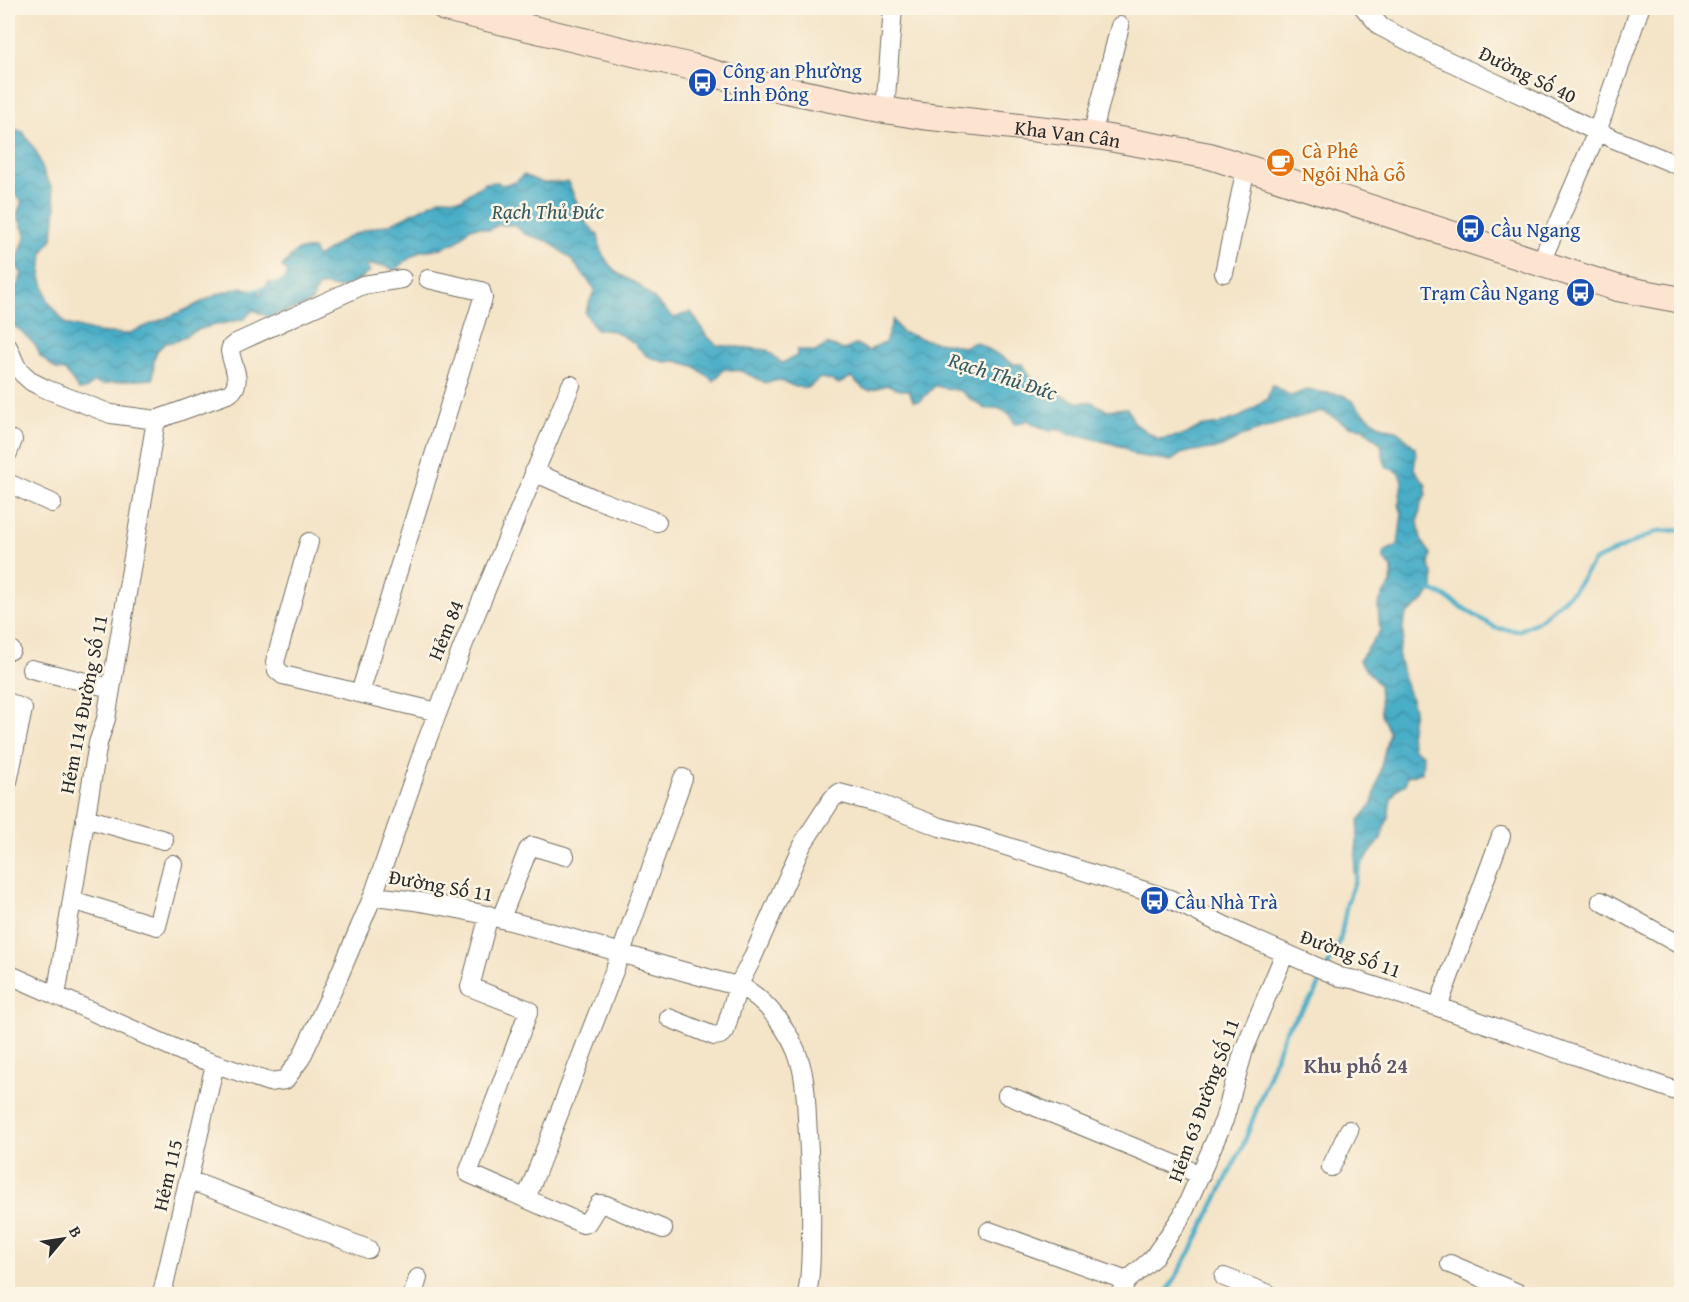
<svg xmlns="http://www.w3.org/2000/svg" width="1689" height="1302" viewBox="0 0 1689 1302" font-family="'Gentium Book Plus',serif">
  <defs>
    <pattern id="water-waves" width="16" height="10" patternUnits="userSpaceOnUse" patternTransform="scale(1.5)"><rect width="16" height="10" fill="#48aec8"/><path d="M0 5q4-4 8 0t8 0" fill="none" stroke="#3c8ea3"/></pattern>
  </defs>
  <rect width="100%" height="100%" fill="#fcf5e5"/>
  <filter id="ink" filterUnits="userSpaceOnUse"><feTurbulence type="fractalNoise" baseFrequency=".0167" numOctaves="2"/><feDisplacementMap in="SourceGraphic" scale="12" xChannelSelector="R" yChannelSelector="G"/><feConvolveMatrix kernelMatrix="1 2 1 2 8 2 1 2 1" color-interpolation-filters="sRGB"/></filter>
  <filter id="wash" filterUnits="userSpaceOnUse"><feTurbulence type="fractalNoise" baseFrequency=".008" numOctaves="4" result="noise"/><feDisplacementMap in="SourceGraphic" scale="24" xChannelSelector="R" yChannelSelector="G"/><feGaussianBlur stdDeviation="1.35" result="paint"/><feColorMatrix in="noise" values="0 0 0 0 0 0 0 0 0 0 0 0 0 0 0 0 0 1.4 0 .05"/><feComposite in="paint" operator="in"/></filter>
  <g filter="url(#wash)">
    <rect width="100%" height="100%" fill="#f4e4c8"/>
    <!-- water -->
    <path fill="url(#water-waves)" stroke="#3a6c7a" stroke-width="1.5" d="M8,126L23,132L37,153L45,176L51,186L56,207L53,237L43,252L41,276L48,301L66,324L96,332L127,334L185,310L218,294L242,287L261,294L269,282L280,287L288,273L282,266L298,250L313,249L317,257L349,236L371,228L390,224L442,198L461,199L485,183L498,182L501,185L516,182L523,175L543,183L568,182L586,223L598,235L601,252L609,264L617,273L639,285L674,318L691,312L706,335L717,345L767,350L782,363L797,356V350H805L815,352L827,344L844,350L857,344L868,351L878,345L885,343L893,320L901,332L930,341L951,344L963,347L976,342L1014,364H1023L1034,383L1077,402H1092L1106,410L1127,408L1135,424L1158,439L1185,435L1199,427L1218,424L1240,417L1267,399L1272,385L1291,396L1306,390L1343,395L1353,401L1357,407L1376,423L1386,428L1396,430L1407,439L1415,448L1416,456L1414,469L1426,485V495L1421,504L1418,521L1421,540L1431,554L1429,565L1433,574V588L1425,600L1406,615L1403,626V639L1398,653L1404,678L1414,709L1410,736L1413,748L1423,755L1422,773L1407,776L1406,784L1397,789L1391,799L1388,818L1380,841L1354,873L1359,820L1372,805L1389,732L1381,714L1379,685L1359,661L1380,631L1378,605L1384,593L1391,585L1392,568L1384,560V552L1398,545L1402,513L1399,505L1402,481L1399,473L1394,469L1387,468L1384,460L1381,444L1363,428L1349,426L1322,411L1296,418L1247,434L1220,448L1193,451L1181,454L1171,461L1134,455L1123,447L1084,436L1071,435L1056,428L1050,431L1031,423L1029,420L1015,424L1010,414L998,408L986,409L970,399L961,391L935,386L920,401H913L909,390H900L888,385L870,390L864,389L851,377L839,384L831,380L820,378L808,388L796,387L779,380L766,383L741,371L724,369L714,381L694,366L676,361L665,362L647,356L633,342L614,331L596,329L585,313L595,289L570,258L548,241L525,234L514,225H498L489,230L480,227L470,228L458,241L442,248L421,251L411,257L395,270L384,266L365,265L370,271C363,278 348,288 338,288C329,288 331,283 318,287L312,301L301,307L269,317L253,310L244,319L207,327L192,332L177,341L165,343L157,351L154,359L153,379C142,380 111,380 104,385L94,382L86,389L79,390L65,371L57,370L40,356L37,347L20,330L11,325L8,301L13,294L22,274L15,264L26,236L17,215L22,201L8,190Z"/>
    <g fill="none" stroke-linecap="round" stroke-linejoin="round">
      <!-- stream -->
      <path stroke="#48aec8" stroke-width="4.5" d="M250,293L287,280
        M1428,590L1441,594L1495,628L1518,631L1537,622L1574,590L1594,561L1658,531L1682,530
        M1327,968L1340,941L1347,903L1362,860
        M1166,1294L1193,1247L1244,1143L1286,1029L1315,994L1323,976"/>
    </g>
  </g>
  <g filter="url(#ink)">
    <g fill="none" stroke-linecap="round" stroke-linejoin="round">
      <defs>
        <path id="minor" d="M1364,8L1381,27L1431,53L1526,97L1597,132L1682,167
          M518,25L523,8
          M885,110L893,8
          M1092,135L1120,26
          M1541,262L1597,132L1640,8
          M1224,273L1246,168
          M8,347L16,366L23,374L32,382L46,389L111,414L156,420L230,393C244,382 232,366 230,351L231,347L236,343L363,285L402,279
          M8,453L13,440
          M534,472L593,498L657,522
          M8,483L52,503
          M309,542L275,662L277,670L283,675L438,712
          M8,649L11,650
          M31,669L111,688
          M360,693L483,298L481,291L428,279
          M8,702L23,709L8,782
          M85,818L164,840
          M373,896C498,907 616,956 738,986L751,961L802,845L832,799L839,793L877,803L940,827L981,838L1170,899L1244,935L1340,977L1356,980L1438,1007L1682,1093
          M72,900L157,926L173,864
          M1601,901L1682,946
          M489,915L470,987L529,1010L468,1173L583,1224L587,1223L599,1204L606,1205L663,1229
          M501,918L528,850L532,846L565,856
          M8,974L192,1056L269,1082L285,1080L301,1058L335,985L373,896L424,748L466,638L571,385
          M56,996L98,743L106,719L156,420
          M1438,1007L1501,836
          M669,1018L714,1036L720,1035L725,1031L738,986C765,996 792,1034 800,1062C807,1085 806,1110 808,1134C810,1168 812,1201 811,1235C811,1255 811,1275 807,1294
          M1007,1095L1201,1175
          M1331,1167L1349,1130
          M189,1180L368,1249
          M526,1199L621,953L683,778
          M989,1231L1127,1281
          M1450,1264L1520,1294
          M1224,1277L1269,1294
          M162,1294L215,1064
          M413,1294L418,1278
          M1120,1294L1127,1281L1153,1258L1182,1216L1224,1120L1244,1050L1285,953"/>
        <g id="secondary">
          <path id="s1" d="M445,8L692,67L737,80L885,110L922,116L1092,135L1210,156L1617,288L1682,300"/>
        </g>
      </defs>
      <!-- minor casing -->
      <use href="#minor" stroke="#716c62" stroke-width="20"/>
      <!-- secondary casing -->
      <use href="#secondary" stroke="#716c62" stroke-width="28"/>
      <!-- minor -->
      <use href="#minor" stroke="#fff" stroke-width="18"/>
      <!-- secondary -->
      <use href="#secondary" stroke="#fde4d0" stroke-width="26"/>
    </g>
  </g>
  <!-- icons -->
  <defs>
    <symbol id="bus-disc" viewBox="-11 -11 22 22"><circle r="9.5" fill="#1a4fb4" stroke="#fcf5e5"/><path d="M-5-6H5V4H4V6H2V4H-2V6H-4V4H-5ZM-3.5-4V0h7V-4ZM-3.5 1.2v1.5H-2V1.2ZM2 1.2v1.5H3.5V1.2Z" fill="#fff"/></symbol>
    <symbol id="cafe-disc" viewBox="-11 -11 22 22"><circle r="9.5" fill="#e8710a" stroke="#fcf5e5"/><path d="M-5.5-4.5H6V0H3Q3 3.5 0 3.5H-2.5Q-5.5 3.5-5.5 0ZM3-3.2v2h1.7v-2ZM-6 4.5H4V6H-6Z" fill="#fff"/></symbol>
  </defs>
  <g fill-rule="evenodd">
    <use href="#bus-disc" x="686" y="66" width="33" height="33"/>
    <use href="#cafe-disc" x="1264" y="146" width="33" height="33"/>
    <use href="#bus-disc" x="1454" y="212" width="33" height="33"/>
    <use href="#bus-disc" x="1564" y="276" width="33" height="33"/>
    <use href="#bus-disc" x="1138" y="884" width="33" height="33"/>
  </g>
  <g text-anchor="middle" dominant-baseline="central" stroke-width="5" stroke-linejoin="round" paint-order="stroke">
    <!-- transit labels -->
    <g font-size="20" fill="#164399" stroke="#fcf5e5" text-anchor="start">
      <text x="723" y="70">Công an Phường<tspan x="723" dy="23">Linh Đông</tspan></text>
      <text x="1491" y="229">Cầu Ngang</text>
      <text x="1559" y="292" text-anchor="end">Trạm Cầu Ngang</text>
      <text x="1175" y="901">Cầu Nhà Trà</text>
    </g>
    <!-- street labels -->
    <g font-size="20" fill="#2b2b2b" stroke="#fcf5e5">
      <text transform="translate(1528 74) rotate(26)">Đường Số 40</text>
      <text stroke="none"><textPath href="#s1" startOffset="636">Kha Vạn Cân</textPath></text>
      <text transform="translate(445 630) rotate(-68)">Hẻm 84</text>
      <text transform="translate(83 704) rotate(-79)">Hẻm 114 Đường Số 11</text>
      <text transform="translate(441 885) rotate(10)">Đường Số 11</text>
      <text transform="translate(1351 953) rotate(20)">Đường Số 11</text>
      <text transform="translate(1203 1100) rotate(-70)">Hẻm 63 Đường Số 11</text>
      <text transform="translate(167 1175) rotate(-77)">Hẻm 115</text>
    </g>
    <!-- food labels -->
    <g font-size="20" fill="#c56008" stroke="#fcf5e5" text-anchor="start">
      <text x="1302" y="150">Cà Phê<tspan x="1302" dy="23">Ngôi Nhà Gỗ</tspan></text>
    </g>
    <!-- water labels -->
    <g font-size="21" font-style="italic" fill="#355962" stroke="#fcf5e5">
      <text x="548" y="211">Rạch Thủ Đức</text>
      <text transform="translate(1003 376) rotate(18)">Rạch Thủ Đức</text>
    </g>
    <!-- neighbourhood labels -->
    <g font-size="21" font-weight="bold" fill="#5e5569" stroke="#fcf5e5">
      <text x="1356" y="1065">Khu phố 24</text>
    </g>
  </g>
  <!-- margin -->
  <rect width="1689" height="1302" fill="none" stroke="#fcf5e5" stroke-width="30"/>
  <!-- north arrow -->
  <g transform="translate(63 1239) rotate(61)" stroke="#fcf5e5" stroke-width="4.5" paint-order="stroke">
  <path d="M0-4.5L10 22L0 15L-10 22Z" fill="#2b2b2b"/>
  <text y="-9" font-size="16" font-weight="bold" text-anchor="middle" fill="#2b2b2b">B</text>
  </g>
</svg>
